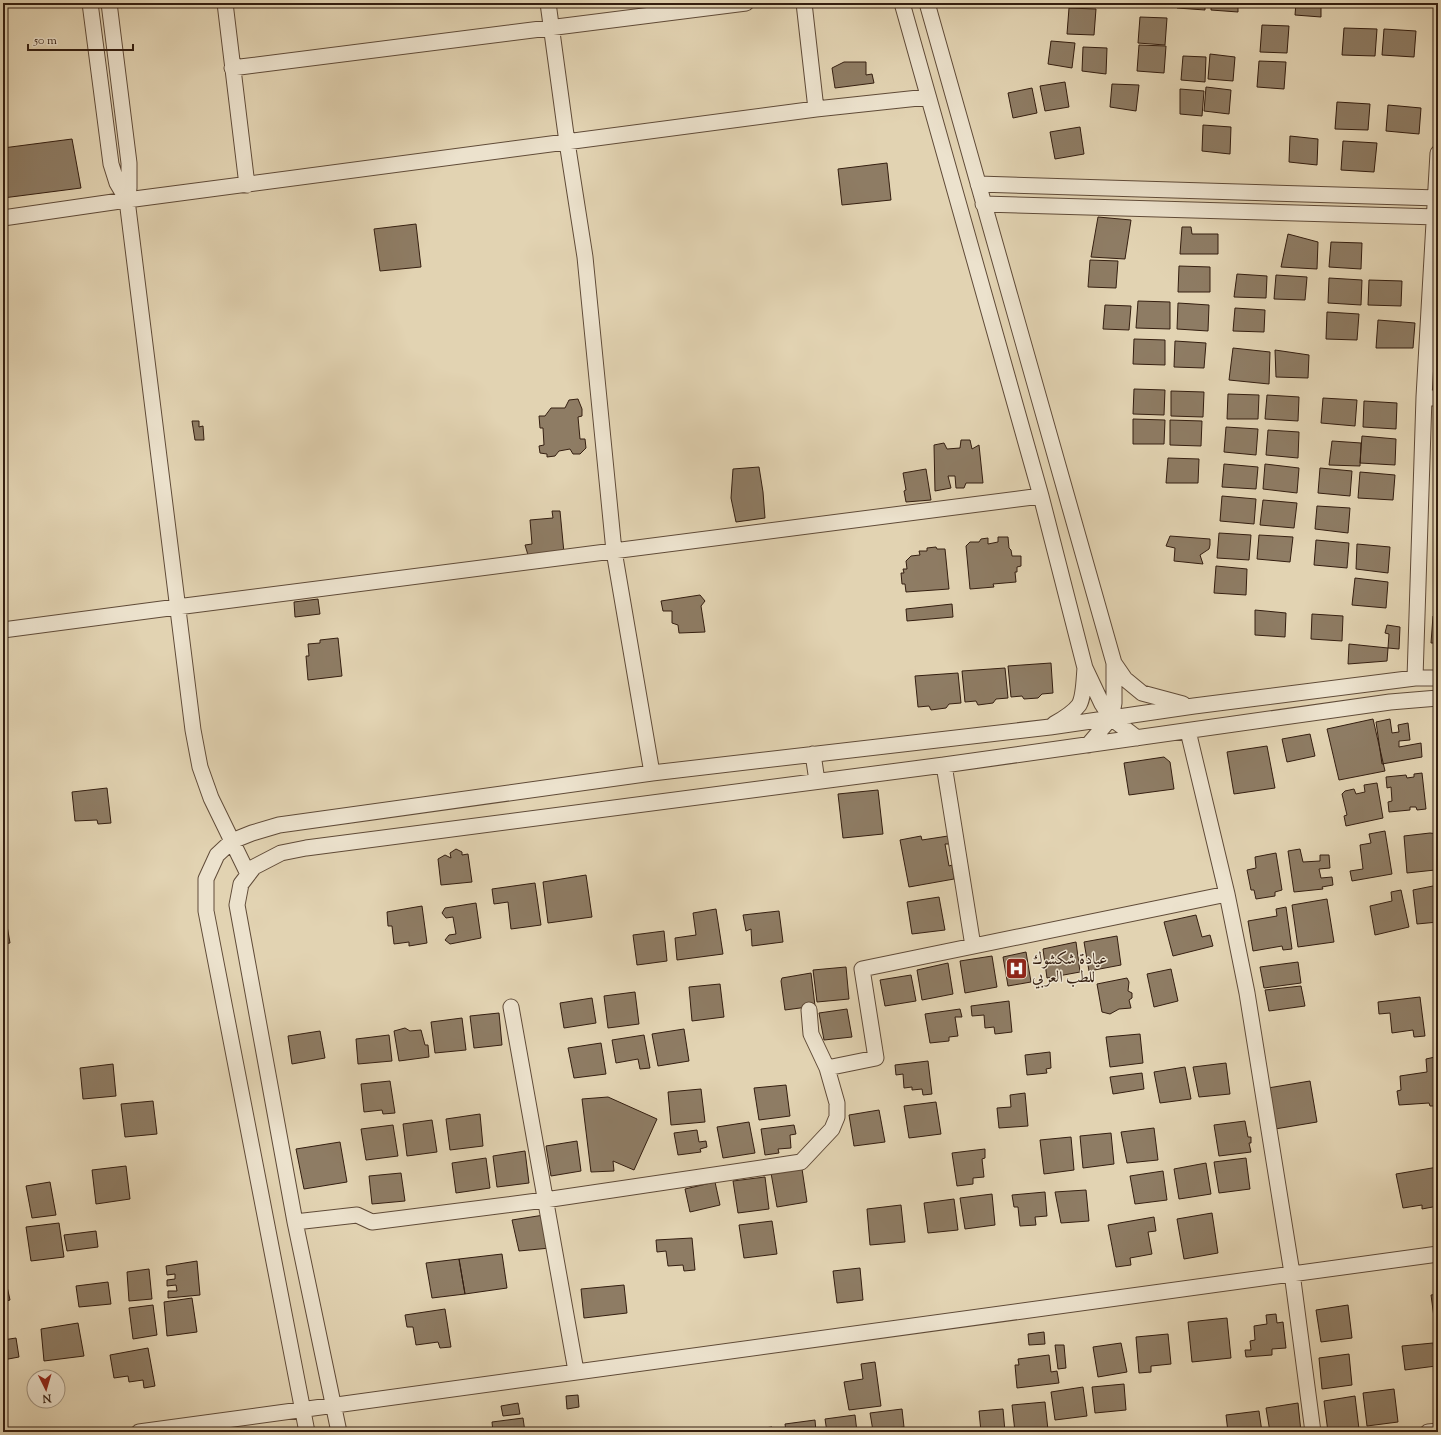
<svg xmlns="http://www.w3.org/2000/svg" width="1441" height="1435" viewBox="0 0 1441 1435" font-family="'Sorts Mill Goudy',Amiri,serif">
  <rect width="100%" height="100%" fill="#e2d3b2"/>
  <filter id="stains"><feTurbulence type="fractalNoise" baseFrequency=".005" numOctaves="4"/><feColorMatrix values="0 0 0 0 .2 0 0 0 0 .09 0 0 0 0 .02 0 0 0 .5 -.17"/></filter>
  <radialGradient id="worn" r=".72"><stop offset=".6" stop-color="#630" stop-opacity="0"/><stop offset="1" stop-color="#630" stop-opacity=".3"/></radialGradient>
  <!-- building -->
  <path fill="#8e7c64" stroke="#341e10" d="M1178,3H1205V10L1177,8Z
    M1211,3H1238V12L1211,10Z
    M1296,3H1321V17L1295,15Z
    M1069,8L1096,9L1094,35L1067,34Z
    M1140,17L1167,18L1165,45L1138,43Z
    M1262,25L1289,26L1287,53L1260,52Z
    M1344,28L1377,29L1375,56L1342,55Z
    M1384,29L1416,31L1414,57L1382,55Z
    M1051,41L1075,43L1072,68L1048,64Z
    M1139,45L1166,46L1164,73L1137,71Z
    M1083,47L1107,48L1106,74L1082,71Z
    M1210,54L1235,57L1233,81L1208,79Z
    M1183,56L1206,57L1205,82L1181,80Z
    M1259,61L1286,62L1284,89L1257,87Z
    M844,62H866V75L872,74L874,83L835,88L832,68Z
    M1065,82L1069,107L1045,111L1040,86Z
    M1112,84L1139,85L1136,111L1110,107Z
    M1206,87L1231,90L1229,114L1204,111Z
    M1032,88L1037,113L1013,118L1008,93Z
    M1180,89L1204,91L1202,116L1180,114Z
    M1337,102L1370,104L1368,130L1335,129Z
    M1388,105L1421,108L1419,134L1386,131Z
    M1203,125L1231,127L1230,154L1202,151Z
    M1080,127L1084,154L1055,159L1050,132Z
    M1290,136L1318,139L1317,165L1289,162Z
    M72,139L81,188L3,198V148Z
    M1343,141L1377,143L1374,172L1341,170Z
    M887,163L891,200L842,205L838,169Z
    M1098,217L1131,220L1125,259L1091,257Z
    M416,224L421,267L380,271L374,229Z
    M1182,227H1191L1192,234H1218V254H1180Z
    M1288,234L1318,242L1317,269L1281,267Z
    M1331,242L1362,243L1361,269L1329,267Z
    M1090,260L1118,261L1116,288L1088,287Z
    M1179,266L1210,267V292H1178Z
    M1237,274L1267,276L1266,298L1234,297Z
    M1276,275L1307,277L1305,300L1274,299Z
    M1329,278L1362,280L1361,305L1328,303Z
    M1369,280L1402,281L1401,306L1368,305Z
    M1138,301L1170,302V329L1136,328Z
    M1178,303L1209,305L1208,331L1177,329Z
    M1105,305L1131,306L1129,330L1103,329Z
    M1235,308L1265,310L1264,332L1233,331Z
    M1327,312L1359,314L1357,340L1326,339Z
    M1378,320L1415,323L1413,348H1376Z
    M1134,339L1165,340V365L1133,364Z
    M1175,341L1206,343L1204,368L1174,367Z
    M1233,348L1270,352L1269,384L1229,380Z
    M1275,350L1309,355L1308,378L1276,377Z
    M1134,389L1165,390L1164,415L1133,414Z
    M1171,391L1204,392L1203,417L1171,416Z
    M1228,394L1259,395L1258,419H1227Z
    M1267,395L1299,397L1298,421L1265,419Z
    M1323,398L1357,400L1355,426L1321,423Z
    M578,399L582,409V416L578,417L580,439H585L586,448L580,454H573L570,449L559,451L555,456L547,457V454L540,453L539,446L544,445L543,428H540L539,416H545L551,408H565L569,400Z
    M1364,401L1397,403L1396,429L1363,427Z
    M1133,419L1165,420L1164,444H1133Z
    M1170,420L1202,421L1201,446L1170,445Z
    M192,421H199V427L203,426L204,440H195Z
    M1226,427L1258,429L1256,455L1224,452Z
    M1268,430L1299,432L1298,458L1266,455Z
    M1362,436L1396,439L1395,465L1360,463Z
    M961,440H970L972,449L979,445L983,483H966L964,488H956L955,476H948L951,488L935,491L934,445L944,443L947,449L960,448Z
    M1332,441L1361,443L1360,466L1329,465Z
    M1168,458L1199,459L1198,483H1166Z
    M1224,464L1258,467L1256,489L1222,487Z
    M1265,464L1299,468L1297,493L1263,489Z
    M759,467L763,492L765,518L736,522L731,498L733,469Z
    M1320,468L1352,471L1350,496L1318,493Z
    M926,469L931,500L906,502L904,491L906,490L903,473Z
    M1360,472L1395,475L1393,500L1358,498Z
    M1222,496L1256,499L1254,524L1220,521Z
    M1263,500L1297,503L1294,528L1260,525Z
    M1317,506L1350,508L1348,533L1315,529Z
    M552,511H560L564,553L528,555L525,545L532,544L530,520L553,518Z
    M1219,533L1251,535L1249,560L1217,558Z
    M1259,535L1293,537L1290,562L1257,559Z
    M1170,536L1210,539V545L1209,549L1200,555L1203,564L1174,561L1175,548L1166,546Z
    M998,537H1008L1009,548L1011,550L1012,556H1021V566L1017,567V572H1015L1016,582L993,584L994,587L970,589L966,546L970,542H979L981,539L988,538V544L998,542Z
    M1316,540L1349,543L1347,568L1314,565Z
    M1357,544L1390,547L1388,573L1356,569Z
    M1436,544H1438V570H1436Z
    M936,547L937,549H945L949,589L906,592L905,584H902L901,573H904L903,569H907L906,561L911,556L920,555L919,551H927V548Z
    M1216,566L1247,569L1246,595L1214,593Z
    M1355,578L1388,582L1386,608L1352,605Z
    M1435,581H1438V605H1434Z
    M700,595L705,601L701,606L705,632L679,633L678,625L672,623V611H663L661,601Z
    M318,599L320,614L295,617L294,602Z
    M952,604L953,617L907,621L906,609Z
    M1255,610L1286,613L1285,637L1255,635Z
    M1312,614L1343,616L1342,641L1311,639Z
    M1433,616H1438V643H1431Z
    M1387,625L1400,627L1399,649L1388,648L1389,634L1385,633Z
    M338,638L342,676L308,680L306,656H309L308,644L320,643V640Z
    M1349,644L1388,648L1387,661L1348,664Z
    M1051,663L1053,693L1042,694L1038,698L1024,699L1022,696L1011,697L1008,666Z
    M1005,668L1008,698L996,699L993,703L978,705L976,701L965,702L962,671Z
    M958,673L961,703L949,704L946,708L931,710L929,706L918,707L915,676Z
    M1373,719L1385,771L1339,780L1327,729Z
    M1390,719L1392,733L1399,732L1398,725L1408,723L1410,740L1399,741V747L1421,743L1422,757L1382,764L1376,722Z
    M1310,734L1315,756L1287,762L1282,739Z
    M1267,746L1275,788L1234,794L1227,752Z
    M1164,757L1170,762L1174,789L1129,795L1124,763Z
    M1422,773L1426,809L1417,810L1416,807H1410V810L1389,812L1388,802L1392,801L1391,787L1387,788L1386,777L1406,775L1407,778L1414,777V774Z
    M1377,783L1383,818L1346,826L1344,816L1347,815L1342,794L1345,791L1354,789L1356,794L1365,792L1364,785Z
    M107,788L111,823L98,824L97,820L75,821L72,792Z
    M878,790L883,834L843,838L838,794Z
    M1385,831L1392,874L1352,881L1350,871L1363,869L1360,845L1371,843L1369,834Z
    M1430,833L1438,834V867L1435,870L1407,873L1404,836Z
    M921,836L922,840L948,836L949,844H945L949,866L952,865L954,879L909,887L900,840Z
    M456,849L462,852V855L468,854L472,882L441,885L438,859L445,855L451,858L450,853Z
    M1300,849L1303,862L1320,861V855H1329L1330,868L1319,869L1321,878L1332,877L1333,885L1322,887L1323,889L1294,892L1288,851Z
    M1276,853L1282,890L1275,892V896L1256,899L1254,890H1251L1247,870L1256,868L1255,857Z
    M586,875L592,917L548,923L543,882Z
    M535,883L541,925L511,929L508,902L494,904L492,889Z
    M1438,885V922L1417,924L1413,890Z
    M1401,890L1409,927L1375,935L1370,906L1392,901L1391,892Z
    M939,897L945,930L912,934L907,902Z
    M1327,899L1334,942L1298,947L1292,905Z
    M476,903L481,938L450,944L445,940L449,935L456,934L453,917L446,918L442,913L445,908Z
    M422,906L427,943L409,946V942L394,944L392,926H388L387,912Z
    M1286,907L1292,949L1283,950L1282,946L1253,951L1248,921L1277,916L1276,909Z
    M3,908H4L10,943L3,944Z
    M716,909L723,954L677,960L675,938L696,935L693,913Z
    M779,911L783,942L752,946L751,929L746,931L743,915Z
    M1196,915L1202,937L1210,935L1213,946L1173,956L1164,922Z
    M664,931L667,961L637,965L633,935Z
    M1117,936L1121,965L1089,971L1084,942Z
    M1076,942L1080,972L1047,978L1043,949Z
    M1026,952L1031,982L1008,986L1003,957Z
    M992,956L997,987L965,993L960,961Z
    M1298,962L1301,983L1264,988L1260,967Z
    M948,963L953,994L922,1000L917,970Z
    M846,967L849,999L817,1002L813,970Z
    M1171,969L1178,1001L1154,1007L1147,974Z
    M811,973L815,1006L785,1010L781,981L782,978Z
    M911,975L916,1001L885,1006L880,980Z
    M1127,978L1129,982L1128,991L1132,993V998L1129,1000L1131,1008L1119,1009L1110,1014L1102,1012L1097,984Z
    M720,984L724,1017L692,1021L689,987Z
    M1301,986L1305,1006L1269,1011L1265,990Z
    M635,992L639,1024L608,1028L604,996Z
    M1420,997L1425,1036L1414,1037L1413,1030L1392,1033L1390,1013L1379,1014L1378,1002Z
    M592,998L596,1023L564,1028L560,1003Z
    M1009,1001L1012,1032L995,1034L994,1027L985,1028L984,1015L972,1016L971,1006Z
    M847,1009L852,1037L824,1040L819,1013Z
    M960,1009L962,1017H955L958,1036L949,1037V1041L930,1043L925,1014Z
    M499,1013L502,1045L474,1048L470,1016Z
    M462,1018L466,1050L435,1053L431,1022Z
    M405,1028L410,1031L421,1030L425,1045H428L429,1057L399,1061L394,1031Z
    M684,1029L689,1061L658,1066L652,1034Z
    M320,1031L325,1058L292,1064L288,1036Z
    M1140,1034L1143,1063L1110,1067L1106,1037Z
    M389,1035L392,1061L358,1064L356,1039Z
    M644,1035L650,1068L640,1069L638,1059L616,1063L612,1040Z
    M601,1043L606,1074L574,1078L568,1048Z
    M1050,1052L1051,1068L1046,1069L1047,1073L1027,1075L1025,1055Z
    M1435,1057L1438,1081V1106H1430L1429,1103L1399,1105L1397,1091L1401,1090L1400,1076L1427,1072L1426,1059Z
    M928,1061L932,1094L923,1095L922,1089L912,1090V1087L904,1088L903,1074L896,1075L895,1065Z
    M1226,1063L1230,1094L1199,1097L1193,1067Z
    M113,1064L116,1096L83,1099L80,1068Z
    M1185,1067L1191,1099L1160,1103L1154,1072Z
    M1142,1073L1144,1089L1113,1094L1110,1077Z
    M390,1081L395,1113L383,1114L382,1110L364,1112L361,1084Z
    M1310,1081L1317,1122L1275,1129L1268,1088Z
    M786,1085L790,1116L759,1120L754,1088Z
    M701,1089L705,1122L671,1125L668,1092Z
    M1025,1093L1028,1126L999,1128L997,1108L1011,1107L1010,1095Z
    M608,1097L657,1119L634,1170L613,1161L614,1171L591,1172L582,1099Z
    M153,1101L157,1134L125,1137L121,1104Z
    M936,1102L941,1134L909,1138L904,1106Z
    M879,1110L885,1142L854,1146L849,1115Z
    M480,1114L483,1146L450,1150L446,1119Z
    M432,1120L437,1152L407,1156L403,1124Z
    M1245,1121L1248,1137H1251V1143H1249L1251,1152L1219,1156L1214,1125Z
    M749,1122L755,1153L723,1158L717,1127Z
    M393,1125L398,1156L366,1160L361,1129Z
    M794,1125L796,1134L790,1135L791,1148L778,1149L779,1153L765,1155L761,1129Z
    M1154,1128L1158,1160L1127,1163L1121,1132Z
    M697,1130L699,1142L706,1141L707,1147L700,1149L701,1152L678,1155L674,1133Z
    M1111,1133L1114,1164L1083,1168L1080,1136Z
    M1071,1137L1074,1170L1044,1174L1040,1140Z
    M577,1141L581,1171L551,1176L546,1146Z
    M340,1142L347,1182L304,1189L296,1149Z
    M985,1149V1158L982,1159L984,1177L973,1178V1184L957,1186L952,1153Z
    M525,1151L529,1183L497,1187L493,1156Z
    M486,1158L490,1188L456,1193L452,1163Z
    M1246,1158L1250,1189L1219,1193L1214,1162Z
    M1206,1163L1211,1194L1179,1199L1174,1169Z
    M126,1166L130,1199L96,1204L92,1170Z
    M1438,1167V1206L1422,1209V1205L1403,1208L1396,1174Z
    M802,1169L807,1202L777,1207L771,1173Z
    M1163,1171L1167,1200L1135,1204L1130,1176Z
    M401,1173L405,1201L372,1204L369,1176Z
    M765,1177L769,1209L738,1213L733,1181Z
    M50,1182L56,1215L32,1218L26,1186Z
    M715,1182L720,1205L690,1212L685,1189Z
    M1086,1190L1089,1221L1061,1223L1055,1192Z
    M1045,1192L1047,1216L1035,1217L1036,1225L1020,1226L1018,1207H1014L1012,1195Z
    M992,1194L995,1225L965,1229L960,1198Z
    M954,1199L958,1230L928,1233L924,1203Z
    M901,1205L905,1242L870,1245L867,1209Z
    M1212,1213L1218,1253L1184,1259L1177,1219Z
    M544,1215L550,1248L519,1251L512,1220Z
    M1154,1217L1156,1231L1148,1232L1152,1254L1130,1258L1131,1265L1116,1267L1108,1225Z
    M772,1221L777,1254L744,1258L739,1225Z
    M59,1223L64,1257L31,1261L26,1227Z
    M96,1231L98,1247L67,1251L64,1235Z
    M692,1238L695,1270L684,1271L683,1265L668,1266L666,1251L657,1252L656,1240Z
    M502,1254L507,1288L465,1294L459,1259Z
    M459,1259L465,1294L432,1298L426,1263Z
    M197,1261L200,1295L168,1298V1291H177L176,1285L167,1286V1280L175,1279V1274L167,1275L166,1266Z
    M860,1268L863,1300L837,1303L833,1271Z
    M149,1269L152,1299L129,1301L127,1272Z
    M5,1277L10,1300L3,1302L5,1313L3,1314V1278Z
    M108,1282L111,1304L79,1307L76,1286Z
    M624,1285L627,1313L584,1318L581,1289Z
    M1438,1294V1325H1435L1431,1295Z
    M192,1298L197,1332L167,1336L164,1302Z
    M153,1305L157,1335L133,1339L129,1308Z
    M1348,1305L1352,1338L1321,1342L1316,1310Z
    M445,1309L451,1347L440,1348L438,1342L416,1345L413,1327H407L405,1315Z
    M1276,1314L1277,1323L1283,1322L1286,1348L1272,1349V1355L1246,1357L1245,1350H1251L1250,1341L1255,1340L1254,1326L1267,1324L1266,1315Z
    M1227,1318L1231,1358L1192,1362L1188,1322Z
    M78,1323L84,1356L44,1361L41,1329Z
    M1044,1332L1045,1344L1029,1345L1028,1334Z
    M1168,1334L1171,1364L1151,1366V1372L1139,1373L1136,1337Z
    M16,1338L19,1357L3,1360V1340Z
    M1121,1343L1127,1372L1098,1377L1093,1347Z
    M1433,1343L1436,1366L1405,1370L1402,1346Z
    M1055,1345H1064L1066,1368L1058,1369Z
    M148,1348L155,1386L144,1388L143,1380L129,1382L128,1376L114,1378L110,1355Z
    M1349,1354L1352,1385L1322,1389L1319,1358Z
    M1049,1355L1051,1372L1057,1371L1059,1383L1017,1388L1015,1365H1019L1018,1359Z
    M875,1362L881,1406L849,1410L844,1382L863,1379L861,1364Z
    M1124,1384L1126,1410L1095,1413L1092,1387Z
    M1083,1387L1087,1416L1055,1420L1051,1392Z
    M1394,1389L1398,1422L1367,1426L1363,1393Z
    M578,1395L579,1407L567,1409L566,1396Z
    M1355,1396L1359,1429L1328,1432L1324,1401Z
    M1045,1402L1048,1430L1015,1432L1012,1405Z
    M518,1403L520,1414L503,1416L501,1406Z
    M1298,1403L1301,1432H1270L1266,1408Z
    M902,1409L904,1427L873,1431L870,1413Z
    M1003,1409L1005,1432H981L979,1411Z
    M1259,1411L1262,1432H1228L1226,1415Z
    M855,1415L857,1432H827L825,1419Z
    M523,1418L525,1432H493L492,1422Z
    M815,1420L816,1432H786L785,1424Z
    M772,1427L773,1432H741V1431Z"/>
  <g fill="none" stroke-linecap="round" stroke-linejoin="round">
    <defs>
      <path id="minor" d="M90,3L111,164L117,183L127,200
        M109,3L129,163V188L127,200L193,730L200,767L211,798L248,874
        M225,3L247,185
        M548,3L567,142L585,257L614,551L652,773
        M804,3L816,109
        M902,3L1041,496L1085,668C1084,678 1084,697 1079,705C1073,713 1063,719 1054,724
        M927,3L1114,663L1125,679L1142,693L1183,704
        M232,68L746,3
        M978,184L1438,198
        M983,204L1438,217
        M3,218L127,200L816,109L928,97
        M1424,397L1438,398
        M3,630L177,607L1041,496
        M1085,668L1102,704L1111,718L1137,738
        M1415,678L1424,397L1438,153
        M1188,731L1227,894L1247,993L1292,1273L1313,1432
        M1088,745L1111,718L1114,703V663
        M813,754L817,781
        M944,765L973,946
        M511,1007L576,1371
        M809,1010L811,1034L827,1068
        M295,1222L357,1215L372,1222L545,1200L801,1162L832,1129L837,1117V1103L827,1068L876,1058L862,969L1227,894
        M139,1432L1438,1254
        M307,1432L206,911V879L217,855L232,841L252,833L279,825L652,773L1050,727L1194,706L1415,678H1438
        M339,1432L295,1222L237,905L241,884L254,867L281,853L306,848L944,765L1390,702L1438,698
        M1428,1432L1438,1431"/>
    </defs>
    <!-- minor casing -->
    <use href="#minor" stroke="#604b38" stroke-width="17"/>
    <!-- minor -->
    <use href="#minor" stroke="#ece2cd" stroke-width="15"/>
  </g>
  <!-- icons -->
  <defs>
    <symbol id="hospital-square" viewBox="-11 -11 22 22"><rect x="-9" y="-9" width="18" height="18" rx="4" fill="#8f2418" stroke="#ece2cd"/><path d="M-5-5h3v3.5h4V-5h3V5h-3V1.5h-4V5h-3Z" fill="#fff"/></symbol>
  </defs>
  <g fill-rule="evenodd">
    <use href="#hospital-square" x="1004" y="956" width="25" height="25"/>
  </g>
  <g text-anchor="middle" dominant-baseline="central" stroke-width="3" stroke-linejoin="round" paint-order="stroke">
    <!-- poi labels -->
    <g font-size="16" fill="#341e10" stroke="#ece2cd" text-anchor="start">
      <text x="1032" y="960">عيادة شكشوك<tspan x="1032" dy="18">للطب العربي</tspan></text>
    </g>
  </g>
  <!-- margin -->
  <rect width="1441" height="1435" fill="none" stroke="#e2d3b2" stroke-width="16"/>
  <rect x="4" y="4" width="1433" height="1427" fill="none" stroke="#341e10" stroke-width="2"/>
  <rect x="8" y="8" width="1425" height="1419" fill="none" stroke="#341e10"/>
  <!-- north arrow -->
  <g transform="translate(46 1389) rotate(175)"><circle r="19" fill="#ece2cd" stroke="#a29481"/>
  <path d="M0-3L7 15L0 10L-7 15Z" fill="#8f2418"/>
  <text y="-6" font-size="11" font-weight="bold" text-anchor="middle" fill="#341e10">N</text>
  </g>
  <!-- scale -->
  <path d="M28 44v6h105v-6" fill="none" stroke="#341e10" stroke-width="2"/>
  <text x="34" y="44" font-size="12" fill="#341e10" stroke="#ece2cd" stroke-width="3" paint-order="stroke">50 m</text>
  <rect width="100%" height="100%" filter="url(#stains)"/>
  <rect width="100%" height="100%" fill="url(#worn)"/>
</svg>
